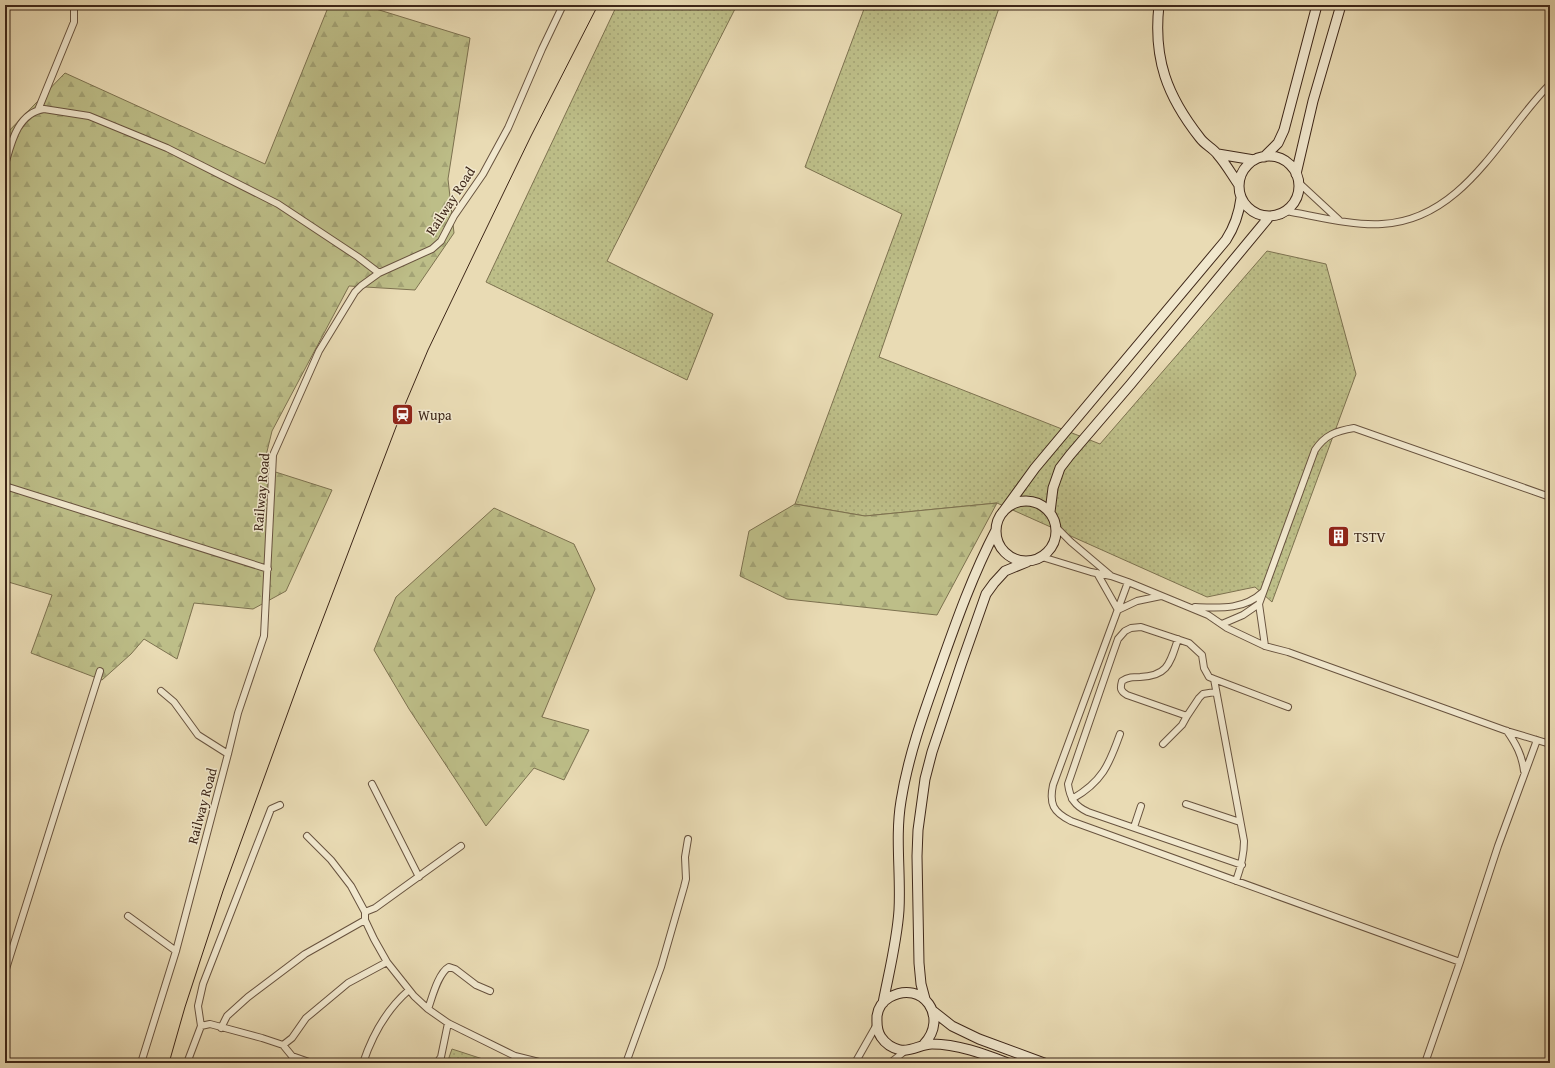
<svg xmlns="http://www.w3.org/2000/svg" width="1555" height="1068" viewBox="0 0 1555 1068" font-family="'Gentium Book Plus',serif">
  <defs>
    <pattern id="green-dots" width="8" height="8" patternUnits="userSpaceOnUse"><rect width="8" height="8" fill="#bdbe88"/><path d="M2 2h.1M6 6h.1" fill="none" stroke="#a3a375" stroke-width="1.8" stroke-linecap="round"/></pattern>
    <pattern id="forest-firs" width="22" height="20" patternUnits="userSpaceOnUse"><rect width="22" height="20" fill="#bdbe88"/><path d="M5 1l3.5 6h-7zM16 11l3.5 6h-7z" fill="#a3a375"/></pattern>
  </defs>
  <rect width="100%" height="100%" fill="#e9dbb4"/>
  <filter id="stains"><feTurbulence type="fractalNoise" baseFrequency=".005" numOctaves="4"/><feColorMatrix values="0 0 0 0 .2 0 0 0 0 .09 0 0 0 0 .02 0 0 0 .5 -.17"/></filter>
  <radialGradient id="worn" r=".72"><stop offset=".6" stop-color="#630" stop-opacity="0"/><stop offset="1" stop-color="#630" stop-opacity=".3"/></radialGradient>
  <!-- green -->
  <path fill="url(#green-dots)" stroke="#7d7250" d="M617,5H737L607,261L713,314L687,380L486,282Z
    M855,5H1000L879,357L1100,444L1267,251L1326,264L1356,374L1272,602L1255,587L1207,597L997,503L865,516L795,504L902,214L805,167L864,9Z
    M452,1049L495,1063H447Z"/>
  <!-- forest -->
  <path fill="url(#forest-firs)" stroke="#7d7250" d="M329,5H363L470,38L448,179L454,233L415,290L349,286L272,431L263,468L332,490L286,591L253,609L194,603L177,659L144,639L131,654L102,680L31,653L52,595L5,581V135L65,73L265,164Z
    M997,503L937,615L787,599L740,576L749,531L795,504L865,516Z
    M494,508L574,544L595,589L542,717L589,730L564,780L534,768L486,826L409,709L374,650L396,597Z"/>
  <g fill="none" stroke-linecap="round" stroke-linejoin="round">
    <defs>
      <path id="street" d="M38,110L74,22V5
        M5,165C11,144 17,113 44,109L89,116L167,148L278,204L358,257L379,273
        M1298,182L1339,220
        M1286,211C1315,216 1353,226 1382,224C1463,220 1500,135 1550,84
        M5,486L268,569
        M1057,528L1071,542L1110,575
        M1042,557L1091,572L1111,576L1128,582L1208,615L1227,628L1265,646L1288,652L1507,731L1550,744
        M1097,573L1118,610L1137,601L1161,596
        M1128,582L1053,785C1049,804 1053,812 1071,821L1460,962
        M1195,607C1220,608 1244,610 1263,592
        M1222,624L1243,615L1259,604
        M1265,646L1259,604L1315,450C1325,435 1336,431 1354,428L1550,497
        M1214,679L1288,707
        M161,691L174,702L198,735L228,754
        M1187,716L1199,698L1203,694L1215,692
        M1507,731C1516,744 1522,755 1524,771
        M1163,744L1182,725L1187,716L1127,695C1120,691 1120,688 1122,681C1128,677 1133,677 1140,677C1168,676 1170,663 1178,639
        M372,784L419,877
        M1072,799C1102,782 1109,765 1120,734
        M1186,804L1240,822
        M1134,827L1141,806
        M307,836L331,860L351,886L365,912V920L374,939L387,962L414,996L428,1009L448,1023L515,1056L543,1063
        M1236,881C1241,867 1244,855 1244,841L1214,679L1209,677L1204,668L1202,655L1189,643L1141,627L1131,628L1125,631L1118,639L1112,656L1068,784C1070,799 1075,806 1088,812L1242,865
        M365,912L375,908L461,846
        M128,916L176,951
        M5,972L100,671
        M428,1009C432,998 438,973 449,967L455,969L476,985L490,991
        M201,1026L210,1024L262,1038L283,1045L292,1056L312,1063
        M221,1028L227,1016L248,997L305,954L365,920
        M283,1045L292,1038L306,1018L348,983L387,962
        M141,1063L176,951L228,754L238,713L264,636L273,455L319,351L355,292L361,286L379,273L432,249L441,241L454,216L483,174L508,128L542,49L563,5
        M187,1063L201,1026L198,1006L203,984L271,809L280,805
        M363,1063C372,1036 387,1009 409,990
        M437,1063L441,1057L448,1023
        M626,1063L661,967L684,887L686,879L685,857L688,839
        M855,1063L876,1026
        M890,1063L905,1051
        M1425,1063L1460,962L1498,846L1537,740"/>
      <path id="secondary" d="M1159,5C1153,59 1167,96 1200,138C1205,145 1213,148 1218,155C1226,164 1232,175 1239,185
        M1218,154L1254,160
        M1239 186a30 30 0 1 1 60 0a30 30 0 1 1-60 0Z
        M1264,157L1278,143L1284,130L1317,5
        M1296,174L1313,101L1341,5
        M996 531a30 30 0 1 1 60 0a30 30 0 1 1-60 0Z
        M1003,512L1035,468L1226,240C1235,226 1239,214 1241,198
        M1050,512L1053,488L1060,468L1070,455L1130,385L1269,217
        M925,999L921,984L919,963L917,856L918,830L925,779L932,752L961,665L986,594L994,583L1005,571L1027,562
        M883,1003C889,972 897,941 899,910C901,874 895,837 901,801C908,757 923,715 938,673C955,625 972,576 996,530
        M933,1011L952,1026L979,1039L1044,1063
        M924,1044C949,1018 923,979 890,997C883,1001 878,1008 877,1016C877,1023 876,1030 881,1037C885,1043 892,1048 900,1050C912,1052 921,1044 932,1044C958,1044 984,1054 1008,1063"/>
    </defs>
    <!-- street casing -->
    <use href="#street" stroke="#68533f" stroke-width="8"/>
    <!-- secondary casing -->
    <use href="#secondary" stroke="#3d2618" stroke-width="11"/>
    <!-- street -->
    <use href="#street" stroke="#f1e8ce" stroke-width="6"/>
    <!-- secondary -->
    <use href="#secondary" stroke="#f1e8ce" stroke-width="9"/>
    <!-- tram -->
    <path stroke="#3d2618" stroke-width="1" d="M169,1063L185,1007L223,891L303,671L401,414L428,350L474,254L531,136L598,5"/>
  </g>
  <!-- icons -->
  <defs>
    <symbol id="station-square" viewBox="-11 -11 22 22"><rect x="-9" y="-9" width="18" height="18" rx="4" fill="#8f2418" stroke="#f1e8ce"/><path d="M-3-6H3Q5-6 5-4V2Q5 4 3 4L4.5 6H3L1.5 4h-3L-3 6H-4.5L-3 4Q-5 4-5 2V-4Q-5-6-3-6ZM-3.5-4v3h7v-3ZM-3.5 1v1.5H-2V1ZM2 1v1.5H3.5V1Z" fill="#fff"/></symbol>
    <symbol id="building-square" viewBox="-11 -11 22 22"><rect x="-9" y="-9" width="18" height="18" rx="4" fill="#8f2418" stroke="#f1e8ce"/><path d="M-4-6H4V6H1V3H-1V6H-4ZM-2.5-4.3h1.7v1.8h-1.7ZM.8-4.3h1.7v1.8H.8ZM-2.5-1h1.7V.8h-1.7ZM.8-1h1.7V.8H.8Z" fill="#fff"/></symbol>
  </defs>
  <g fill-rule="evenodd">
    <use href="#station-square" x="390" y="402" width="25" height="25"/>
    <use href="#building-square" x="1326" y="524" width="25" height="25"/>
  </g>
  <g text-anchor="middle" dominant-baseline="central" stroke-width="3" stroke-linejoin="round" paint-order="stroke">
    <!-- street labels -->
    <g font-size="14" fill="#3d2618" stroke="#f1e8ce">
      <text transform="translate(450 201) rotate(-57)">Railway Road</text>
      <text transform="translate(261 492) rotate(-85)">Railway Road</text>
      <text transform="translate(202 806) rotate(-75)">Railway Road</text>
    </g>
    <!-- poi labels -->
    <g font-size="14" fill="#3d2618" stroke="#f1e8ce" text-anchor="start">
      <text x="418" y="415">Wupa</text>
      <text x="1354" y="537">TSTV</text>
    </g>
  </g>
  <!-- margin -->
  <rect width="1555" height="1068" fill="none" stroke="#e9dbb4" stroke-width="20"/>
  <rect x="6" y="6" width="1543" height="1056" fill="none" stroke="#3d2618" stroke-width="2"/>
  <rect x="10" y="10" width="1535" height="1048" fill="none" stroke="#3d2618"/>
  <rect width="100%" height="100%" filter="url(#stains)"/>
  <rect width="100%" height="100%" fill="url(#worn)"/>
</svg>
